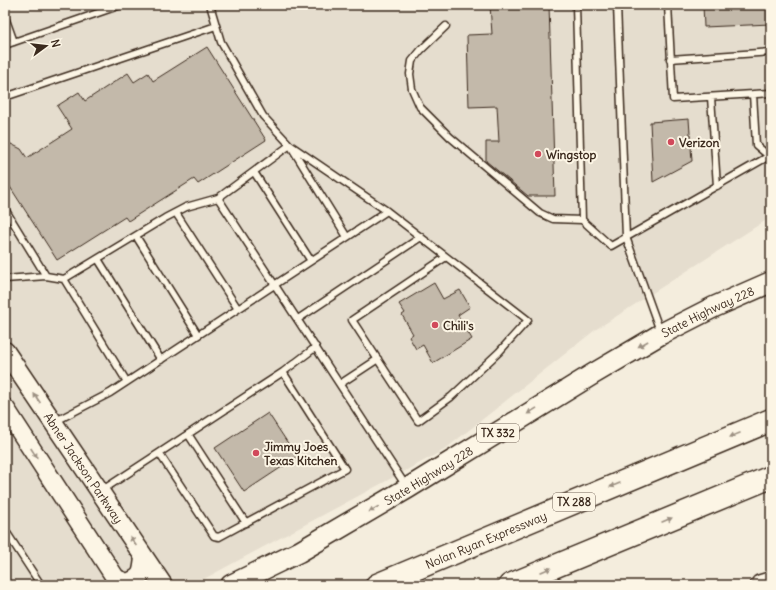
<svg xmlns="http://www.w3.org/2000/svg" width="776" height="590" viewBox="0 0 776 590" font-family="Delius,sans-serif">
  <rect width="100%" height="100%" fill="#f4eddd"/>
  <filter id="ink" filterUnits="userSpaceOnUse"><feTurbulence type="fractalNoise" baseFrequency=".025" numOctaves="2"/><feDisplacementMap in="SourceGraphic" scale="8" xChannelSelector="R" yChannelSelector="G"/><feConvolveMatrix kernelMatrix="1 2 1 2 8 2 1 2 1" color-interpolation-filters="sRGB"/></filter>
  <g filter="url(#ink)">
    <!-- built -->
    <path fill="#e5ddce" d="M5,5H771V217L595,330L444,450L202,580L189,585H5Z"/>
    <!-- building -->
    <path fill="#c3b9aa" stroke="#3b2a1e" d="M490,5H549L555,196H528L486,161V142H499L497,106L469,107L467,35L492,34Z
      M703,5H771V24L704,27Z
      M207,47L266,140L198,184L194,179L128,221L125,217L57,260L5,179V141L21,149L27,158L72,129L57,106L79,92L85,101L128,73L134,82L148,73L153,81Z
      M689,119L692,161L653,182L650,122Z
      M434,283L443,299L460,290L470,307L458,315L472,339L433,363L423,345L416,349L409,337L413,334L402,315L405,313L399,304Z
      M268,413L297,457L244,492L215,448Z"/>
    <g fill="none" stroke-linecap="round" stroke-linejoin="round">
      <defs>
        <path id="lane" d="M210,5L221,42L263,116L290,145L387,211L528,320L499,352L451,397L418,421L352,320L446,257
          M576,5L582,220L611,246L771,155
          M617,5L626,237L660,331
          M668,5L673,99L771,93
          M5,17L14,42
          M446,26L421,50L412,61L410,74L412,89L420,107L450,137L540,213L553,219L582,220
          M5,45L121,5
          M670,59L771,52
          M753,94L756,145L770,157
          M5,97L216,26
          M711,97L717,186
          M254,172L311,261
          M218,198L406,486
          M5,209L46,276
          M176,213L238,309
          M136,236L198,335
          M98,259L161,360
          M5,279L46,276L64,279L165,218L186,207L218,198L290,145L347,237
          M64,279L127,382
          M298,319L421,237
          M340,384L378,359
          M54,422L110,393L387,211
          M188,434L246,523
          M159,453L214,536L219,537L345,469L283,372
          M101,491L283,372L316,347
          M5,530L41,585"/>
        <g id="secondary">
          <path id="s1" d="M5,351L163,585"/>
          <path d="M5,408L120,585"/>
          <path d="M117,579L127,583C143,577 142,573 144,558"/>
        </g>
        <g id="primary">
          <path id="s2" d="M231,585L299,552L408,488L593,374L661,334L714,307L771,282"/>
          <path d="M761,585L771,582"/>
        </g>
        <g id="highway">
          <path id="s3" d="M377,585L771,420"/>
          <path d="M510,585L771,477"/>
        </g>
      </defs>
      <!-- lane casing -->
      <use href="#lane" stroke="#3b2a1e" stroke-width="9"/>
      <!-- secondary casing -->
      <use href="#secondary" stroke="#3b2a1e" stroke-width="21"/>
      <!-- primary casing -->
      <use href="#primary" stroke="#3b2a1e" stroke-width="23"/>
      <!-- highway casing -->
      <use href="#highway" stroke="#3b2a1e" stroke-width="25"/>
      <!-- lane -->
      <use href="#lane" stroke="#fcf5e5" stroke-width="6"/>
      <!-- secondary -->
      <use href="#secondary" stroke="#fcf5e5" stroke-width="18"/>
      <!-- primary -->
      <use href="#primary" stroke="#fcf5e5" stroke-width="20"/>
      <!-- highway -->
      <use href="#highway" stroke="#fcf5e5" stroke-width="22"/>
    </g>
    <!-- one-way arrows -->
    <defs><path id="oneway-solid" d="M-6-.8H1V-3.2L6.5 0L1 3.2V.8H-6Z"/></defs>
    <g fill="#9c9082">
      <use href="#oneway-solid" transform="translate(643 344) rotate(150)"/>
      <use href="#oneway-solid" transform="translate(37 398) rotate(-124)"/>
      <use href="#oneway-solid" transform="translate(532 411) rotate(148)"/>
      <use href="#oneway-solid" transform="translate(735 435) rotate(158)"/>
      <use href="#oneway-solid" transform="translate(34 453) rotate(57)"/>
      <use href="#oneway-solid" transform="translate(615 485) rotate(157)"/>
      <use href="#oneway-solid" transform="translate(374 509) rotate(150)"/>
      <use href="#oneway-solid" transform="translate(667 520) rotate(-23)"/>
      <use href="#oneway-solid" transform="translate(133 541) rotate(-124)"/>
      <use href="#oneway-solid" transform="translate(546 570) rotate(-23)"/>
    </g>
  </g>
  <!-- markers -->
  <g fill="#d1495b" stroke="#fcf5e5" stroke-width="1.5">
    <circle cx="671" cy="142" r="4"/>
    <circle cx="538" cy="154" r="4"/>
    <circle cx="435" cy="325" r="4"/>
    <circle cx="256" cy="453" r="4"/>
  </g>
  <g text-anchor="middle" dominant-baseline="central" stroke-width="4" stroke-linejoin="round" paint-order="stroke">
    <!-- shield labels -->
    <g fill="#fcf5e5" stroke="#75675a" stroke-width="1">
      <rect x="477" y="424" width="42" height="18" rx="3"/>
      <rect x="553" y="493" width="42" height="18" rx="3"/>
    </g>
    <g font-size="11" font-weight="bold" fill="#3b2a1e">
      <text x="498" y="433">TX 332</text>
      <text x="574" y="502">TX 288</text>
    </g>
    <!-- poi labels -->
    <g font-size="12" font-weight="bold" fill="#3b2a1e" stroke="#fcf5e5" text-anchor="start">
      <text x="679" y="142">Verizon</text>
      <text x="546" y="154">Wingstop</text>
      <text x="443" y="325">Chili's</text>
      <text x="264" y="446">Jimmy Joes<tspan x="264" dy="14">Texas Kitchen</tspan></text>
    </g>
    <!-- street labels -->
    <g font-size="12" fill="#3b2a1e" stroke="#fcf5e5">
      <text stroke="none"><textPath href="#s2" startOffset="550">State Highway 228</textPath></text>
      <text stroke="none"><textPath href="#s1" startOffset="141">Abner Jackson Parkway</textPath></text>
      <text stroke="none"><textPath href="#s2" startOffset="226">State Highway 228</textPath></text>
      <text stroke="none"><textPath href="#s3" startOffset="118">Nolan Ryan Expressway</textPath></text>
    </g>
  </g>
  <!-- margin -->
  <rect width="776" height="590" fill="none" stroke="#fcf5e5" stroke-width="20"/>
  <rect x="10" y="10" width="756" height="570" fill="none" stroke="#3b2a1e" stroke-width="1.5" filter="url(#ink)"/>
  <!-- north arrow -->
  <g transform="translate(46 46) rotate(75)" stroke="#fcf5e5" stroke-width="3" paint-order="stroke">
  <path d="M0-3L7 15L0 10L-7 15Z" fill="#3b2a1e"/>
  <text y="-6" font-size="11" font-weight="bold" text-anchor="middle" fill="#3b2a1e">N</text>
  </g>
</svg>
